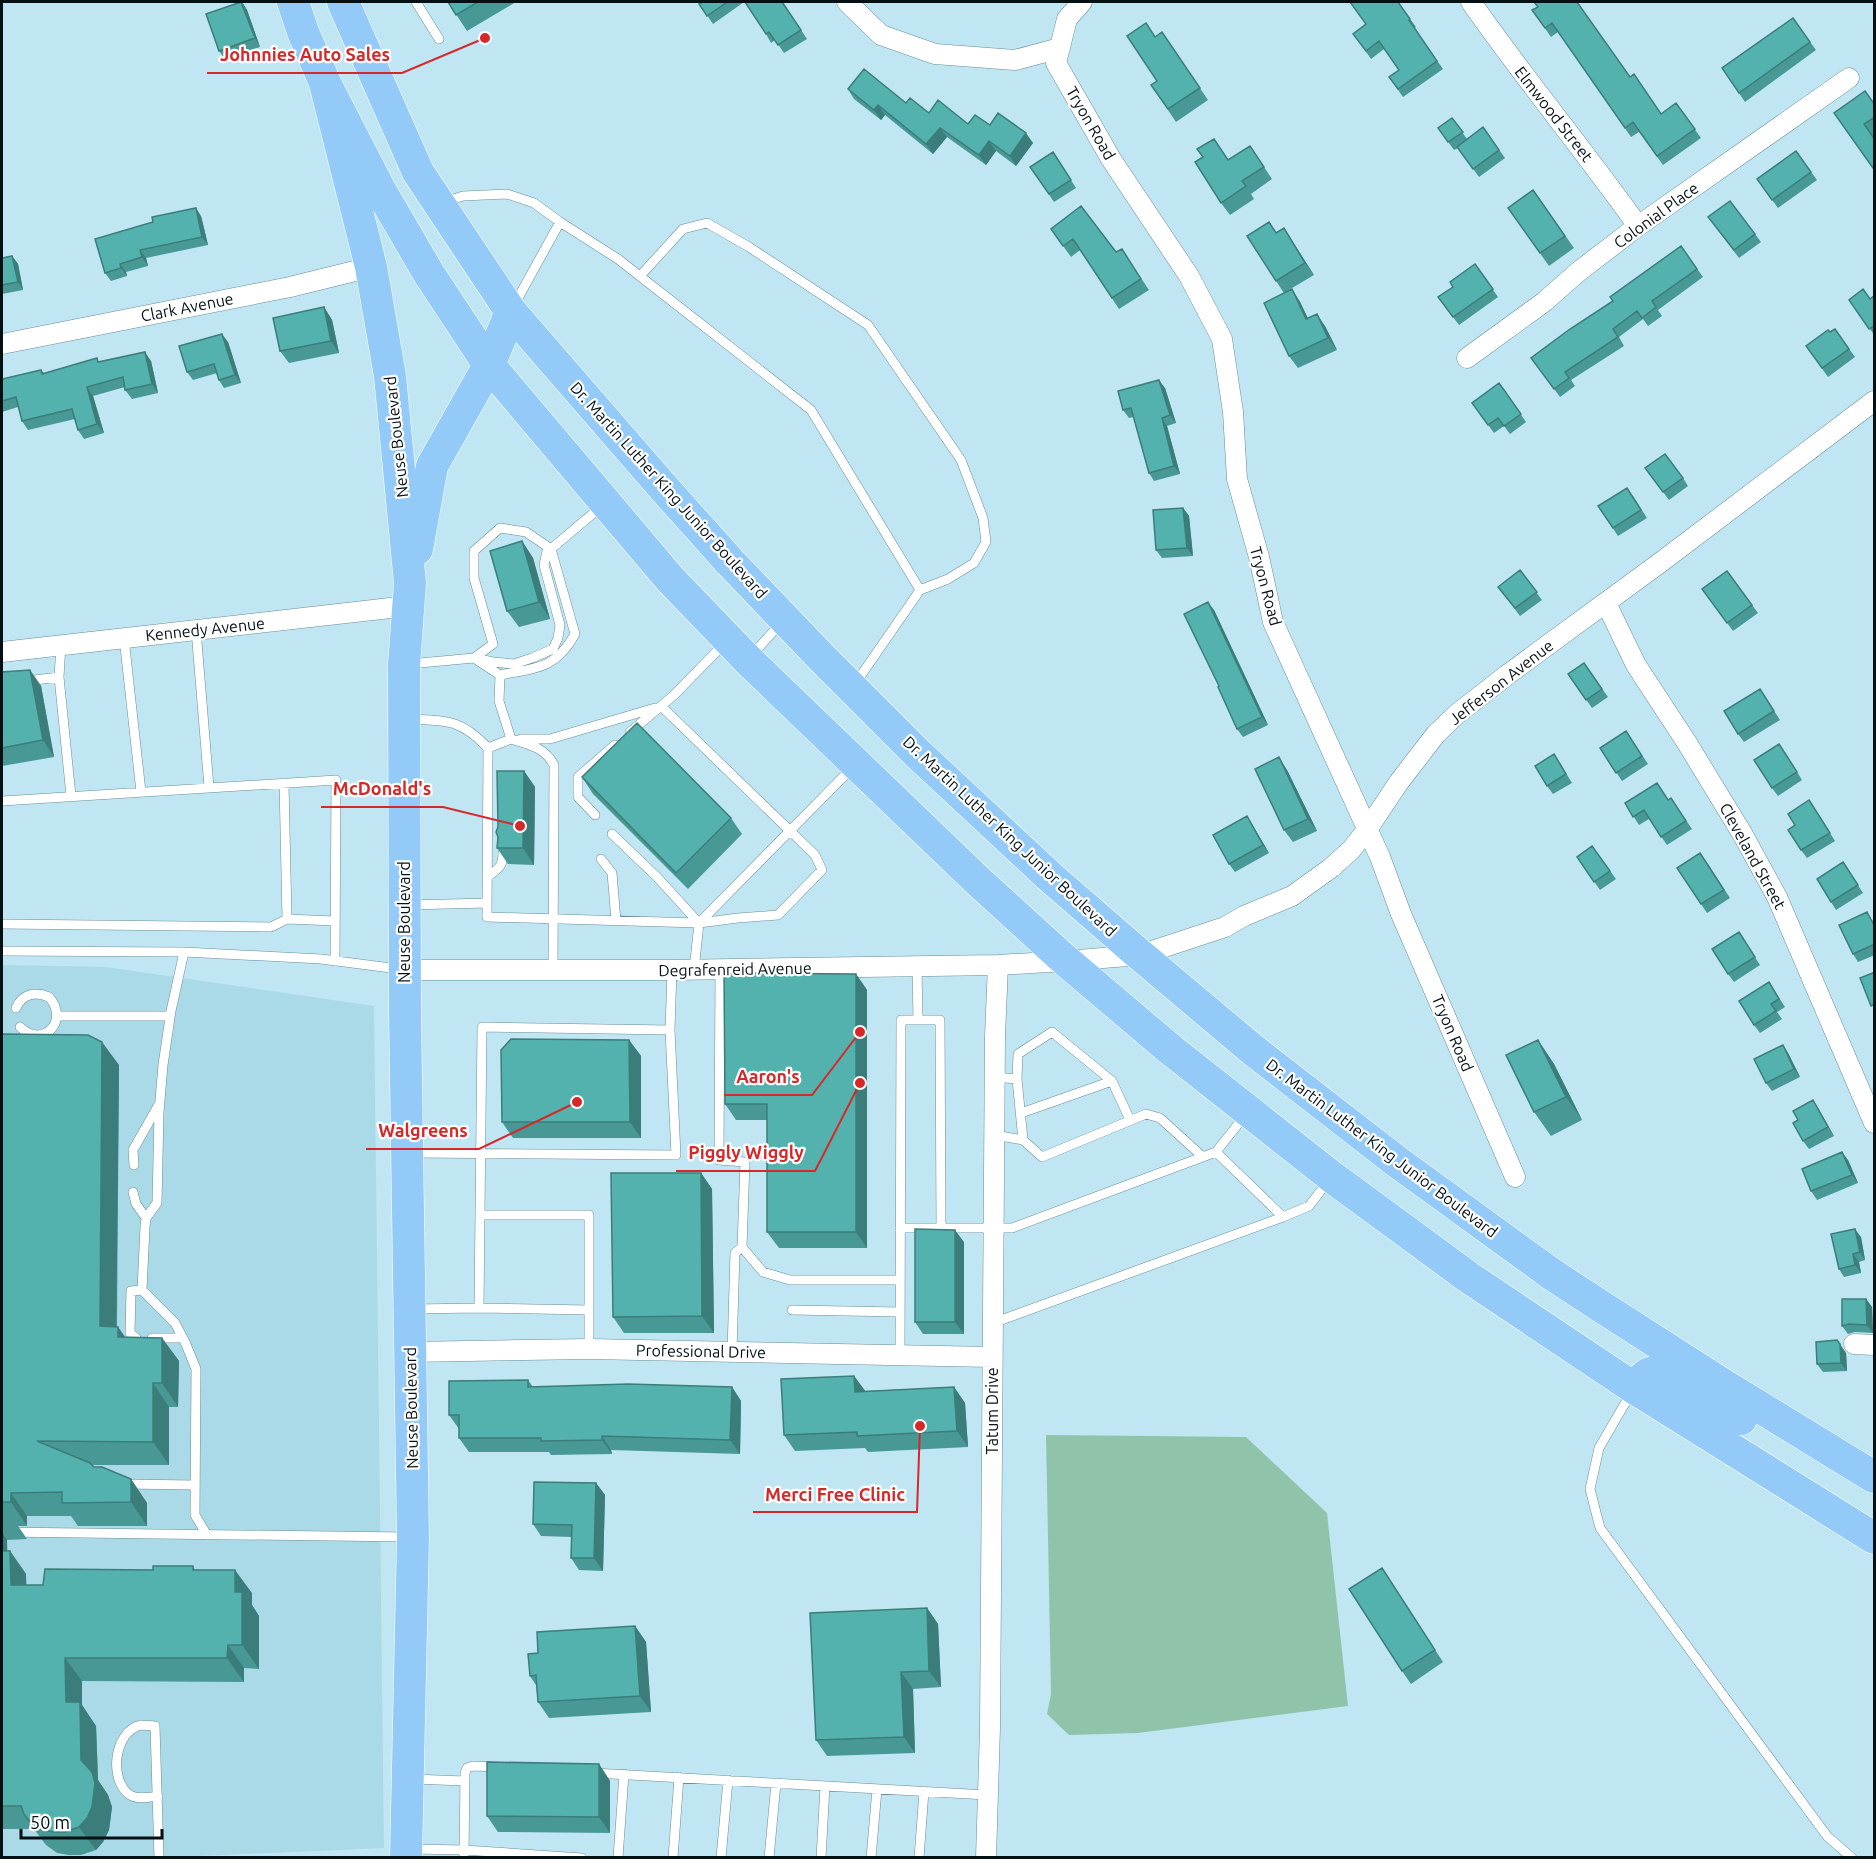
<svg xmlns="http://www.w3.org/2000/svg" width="1876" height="1859" viewBox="0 0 1876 1859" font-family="Ubuntu,sans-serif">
  <rect width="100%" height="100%" fill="#c0e6f3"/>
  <!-- built -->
  <path fill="#aad9e7" d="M2,965L106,967L374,1006L384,1848L176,1857L2,1858Z"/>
  <!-- green -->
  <path fill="#8fc4ab" d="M1046,1435L1246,1437L1327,1513L1348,1706L1138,1733L1069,1735L1047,1714L1051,1694Z"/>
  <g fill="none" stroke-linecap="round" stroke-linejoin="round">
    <defs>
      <path id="lane" d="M416,2L439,39
        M444,202L463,196L507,194L534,203L560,222L618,259L811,410L920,590L855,684
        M640,276L683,229L707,223L749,247L868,325L961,460L983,518L986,542L974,563L948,579L920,590
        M513,307L560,222
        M500,528L526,532L551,549L547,551L544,565L560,625L558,638L553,649L532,658L514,664L493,662L474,658L493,644L474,578V551Z
        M196,630L209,787
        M124,638L141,792
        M750,657L781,623
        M409,664L474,658L500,675C536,668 556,669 575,634L551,549L603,505
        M59,677L61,645
        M2,684L59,677L71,796
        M407,719C446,721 460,718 488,748L487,917L699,923L738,918L778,915L822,870L815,855L661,706
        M630,732L673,696L725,643
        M511,739C530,745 544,747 554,765L553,969
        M521,739H550L655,708
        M488,748L511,739L499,701L500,675
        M284,783L287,919
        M2,801L336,780L335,961
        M595,815L578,797V777L615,745
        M612,834L657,877L699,923
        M601,859L612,873L616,921
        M487,877C498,869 503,867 503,853
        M408,905L487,903
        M2,924L271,927L287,919L335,921
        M2,951L184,952L321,959L399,969
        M917,966L918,1020
        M720,969L719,1160L745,1162L742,1247L763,1272L790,1280H900
        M694,970L699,923L852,768
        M16,1008C22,994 35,991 49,997C70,1021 43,1049 20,1027
        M57,1016H170
        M995,1077L1017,1079L1018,1054L1052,1032L1112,1081L1130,1120
        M1017,1079L1023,1140
        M1021,1113L1112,1081
        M995,1135L1023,1140L1042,1157L1146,1114L1160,1118L1203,1157
        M1216,1152L1246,1114
        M412,1153L676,1155L670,1030
        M134,1165L133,1150L158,1106
        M133,1192L136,1204L146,1218
        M480,1215H589V1310
        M900,1228H1012L1216,1152L1283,1217L1309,1206L1329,1180
        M142,1290L145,1227L146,1218L157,1203L159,1112L163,1065L171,1011L184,952
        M413,1309L479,1308
        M792,1310L900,1312
        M993,1323L1283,1217
        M136,1338L130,1333L131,1291L142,1290L175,1323L185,1342L196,1369L195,1515L207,1535
        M152,1338H183
        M589,1349V1310L479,1308L482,1027L670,1030L672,970
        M732,1352L735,1253L742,1247
        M900,1355L901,1020H940L941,1228
        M1631,1393L1599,1448L1590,1489L1600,1528L1827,1836L1852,1858
        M123,1484L195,1485
        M2,1532L407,1537
        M594,1773L987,1795
        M413,1779L464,1781
        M158,1796C150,1797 138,1800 130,1795C108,1780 114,1731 141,1725C145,1725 151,1726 155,1726L159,1858
        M411,1849L464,1850L582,1858
        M464,1858L465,1773L467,1768L473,1766L500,1767
        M618,1858L624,1774
        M673,1858L679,1777
        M721,1858L728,1780
        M769,1858L776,1783
        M821,1858L825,1786
        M871,1858L877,1789
        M919,1858L924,1791"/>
      <path id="street" d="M847,2L881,35L935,54L1015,60L1060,48
        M1082,2L1067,19L1056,63L1111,159L1189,276L1222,339L1233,412L1237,479L1259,557L1273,622L1380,857L1401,914L1515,1177
        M1471,2C1524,78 1584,150 1638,226
        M2,344L290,287L371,267
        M1467,358L1544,302L1578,272L1638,226L1849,78
        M1606,603L1636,665L1687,743L1743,835L1777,897L1874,1123
        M2,652L408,606
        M404,970H672L998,965L1066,961L1140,955L1225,927L1244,916L1292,896L1331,868L1351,850L1367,830L1399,782L1436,734L1457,714L1507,675L1661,562L1874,401
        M1854,1344L1874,1345
        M410,1352L589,1349L992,1357
        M986,1858L990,1728L995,1036L998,965"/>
      <path id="primary" d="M293,2L303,32L325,83L371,267L390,376L410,583L404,665L405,1014L413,1537L406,1858
        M343,2L418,172L511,312L662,486L730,562L823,659L917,753L1049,876L1140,955L1253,1050L1396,1161L1550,1273L1605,1309L1722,1384L1874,1477
        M325,83L380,190L429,274L489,365L670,579L748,660L978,881L1066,961L1171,1050L1332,1177L1468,1277L1634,1388L1874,1538
        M417,549L432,466L489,365L511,312
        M1634,1388C1641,1380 1647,1370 1658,1373L1741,1419"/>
    </defs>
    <!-- lane casing -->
    <use href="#lane" stroke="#698d98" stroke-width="10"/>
    <!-- street casing -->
    <use href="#street" stroke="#698d98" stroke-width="21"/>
    <!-- primary casing -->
    <use href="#primary" stroke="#fff" stroke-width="33"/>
    <!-- lane -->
    <use href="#lane" stroke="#fff" stroke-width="9"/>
    <!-- street -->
    <use href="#street" stroke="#fff" stroke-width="20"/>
    <!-- primary -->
    <use href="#primary" stroke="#94caf8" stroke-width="32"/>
  </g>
  <!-- wall -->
  <path fill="#489996" d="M242,2L247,10L260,47L225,59L219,51Z
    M448,2H516L467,31Z
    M703,2H744L713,24L699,4Z
    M783,2L807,39L784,53L775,40L771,43L766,34Z
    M1398,2L1416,27L1414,28L1443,69L1403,97L1389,77L1399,70L1384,49L1371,59L1359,42Z
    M1538,7L1630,77L1661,114L1676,103L1701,138L1663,165L1639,132L1631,137L1558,32L1551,37L1532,10Z
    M1793,18L1816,50L1745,102L1722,68Z
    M1162,32L1208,100L1176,122L1151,85L1157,81L1156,36Z
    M848,89L906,103L929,113L968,124L990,125L1033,143L1016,166L996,151L986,165L947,137L933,154L885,115L881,120L854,99Z
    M1875,105V135L1872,137L1875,140V170L1834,113Z
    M1452,118L1467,139L1483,127L1505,158L1479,177L1458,148L1454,150L1438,128Z
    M1250,146L1272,179L1251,194L1254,199L1230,215L1221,203L1228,160Z
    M1796,151L1817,180L1778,208L1757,179Z
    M1053,152L1076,188L1054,202L1030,167Z
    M1533,190L1574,248L1549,266L1508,208Z
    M201,216L208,245L146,258L148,266L126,272L127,276L111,281L105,273L153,222Z
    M1269,222L1277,233L1284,228L1314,275L1287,291L1292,289L1300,302L1308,318L1325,326L1337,350L1298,368L1289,356L1284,293L1276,281Z
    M1714,225L1755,234L1761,242L1739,258Z
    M1051,229L1116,252L1129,260L1149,290L1119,309L1080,250L1071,257Z
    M1681,246L1703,277L1658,310L1662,316L1648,326L1643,319L1619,337L1624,346L1571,380L1575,386L1560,397L1531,358L1613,301Z
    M12,256L18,264L23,290L2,294V258Z
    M1475,264L1498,297L1459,325L1438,297L1453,287Z
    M1875,295V336L1849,300L1870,299Z
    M324,307L332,320L339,353L289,363L280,351Z
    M1835,329L1855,357L1828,377L1806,346Z
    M228,342L241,383L224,388L219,380L217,373L193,380L187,372Z
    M100,361H151L158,393L132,399L125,390V387L93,396L104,433L84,439L78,430L75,419L28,430L22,421L18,407L2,412V379L41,370L44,373Z
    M1499,383L1526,422L1510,434L1504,426L1494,433L1472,403Z
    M1165,388L1176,423L1167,426L1180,474L1154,481L1149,473L1134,417L1129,418L1123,410Z
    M1645,468L1683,478L1688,486L1669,500Z
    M1633,496L1647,518L1618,536L1598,506Z
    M1183,508L1189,516L1193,556L1162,558L1156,550Z
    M522,541L533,558L550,619L519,627L507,611Z
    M1520,570L1542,600L1520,616L1498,587Z
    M1727,571L1758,613L1733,631L1702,589Z
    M1214,610L1268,725L1243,737L1237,729L1219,686Z
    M1584,663L1608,697L1592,708L1568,674Z
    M30,670L41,686L54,757L2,766V672Z
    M1760,689L1780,720L1744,742L1738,734Z
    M1626,731L1648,764L1622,781L1600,748Z
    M1785,752L1802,780L1778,796L1772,788Z
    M1560,763L1572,783L1553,794L1547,786Z
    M1287,770L1317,831L1293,842L1284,830Z
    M524,771L535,787L534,865L508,864L497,848L498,837Z
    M582,777L731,818L742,834L688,889L593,794Z
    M1671,798L1692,829L1667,845L1649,819L1639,825L1625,803L1668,800Z
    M1809,800L1835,841L1807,858L1801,850L1795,825Z
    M1247,816L1269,853L1235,872L1229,864Z
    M1592,846L1616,879L1600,890L1577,857Z
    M1706,861L1730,898L1707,913L1677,868Z
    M1843,862L1863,893L1836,910L1831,902Z
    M1873,920L1875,923V955L1858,962L1853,954Z
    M1739,932L1760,965L1734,982L1728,974Z
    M856,974L867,990V1248H779L767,1232V1120H736L725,1104Z
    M1769,982L1785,1007L1777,1012L1782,1019L1760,1033L1754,1025Z
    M2,1034L119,1065L117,1327H118L125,1337L162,1338L179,1361L178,1407H169V1465H92L94,1467L131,1479L147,1503V1526H78L71,1516H27V1526H18L27,1539L7,1540V1551H10L26,1574V1585H43L153,1570L193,1566L195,1570L252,1593V1605L259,1616V1669L244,1668V1682L82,1681V1705L96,1726L98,1780L108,1795L112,1807L109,1830L103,1842L96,1850L81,1855H69L57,1853L46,1845L34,1829H2Z
    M629,1040L641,1056V1138H513L502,1122Z
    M1538,1040L1554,1064L1582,1120L1551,1136L1534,1112Z
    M1783,1045L1788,1053L1800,1077L1772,1091L1766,1083Z
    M1818,1108L1834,1136L1809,1149L1803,1141Z
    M1848,1160L1858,1183L1817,1200L1811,1191Z
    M701,1173L712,1189L714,1333H624L613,1317Z
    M1861,1237L1865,1260L1859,1262L1861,1273L1844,1277L1839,1269Z
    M964,1242V1334H923L915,1322Z
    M1866,1299L1872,1307L1873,1333L1855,1332L1848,1334L1842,1326Z
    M1846,1353L1847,1371L1823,1372L1817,1364Z
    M854,1376L865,1391L954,1387L965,1403L968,1447L868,1452L865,1448L795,1451L784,1435Z
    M528,1380L533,1387H732L741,1401L740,1454L611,1450L612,1454L551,1455L549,1452H469L459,1438V1429L449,1415Z
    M596,1483L605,1495L603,1571L579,1570L571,1558V1537L541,1536L533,1524Z
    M1382,1568L1443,1662L1411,1684L1402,1671Z
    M927,1608L938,1624L941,1687L913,1689L915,1753L827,1756L816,1740Z
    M635,1626L646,1642L651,1712L549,1718L538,1702L536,1685L530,1676L538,1653Z
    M599,1764L610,1781V1833L498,1832L487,1816Z"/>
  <!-- shaded-wall -->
  <path fill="#3b7d7a" d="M242,2L247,10L260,47L255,38Z
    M878,105L885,115L881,120L874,110Z
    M940,128L947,137L933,154L926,144Z
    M1026,133L1033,143L1016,166L1010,156Z
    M989,141L996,151L986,165L979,155Z
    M196,208L201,216L208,245L202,237Z
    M1284,228L1292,241L1314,275L1305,263Z
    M140,250L146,258L148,266L142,257Z
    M12,256L18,264L23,290L18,282Z
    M120,264L126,272L127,276L121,268Z
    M1292,289L1300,302L1314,332L1306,319Z
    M324,307L332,320L339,353L331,341Z
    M1317,314L1325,326L1337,350L1328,338Z
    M222,334L228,342L241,383L235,375Z
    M145,352L151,361L158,393L152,384Z
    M1159,380L1165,388L1176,423L1170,415Z
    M87,387L93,396L104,433L97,424Z
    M1162,418L1167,426L1180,474L1174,466Z
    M1183,508L1189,516L1193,556L1187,548Z
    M522,541L533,558L550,619L539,602Z
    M1208,602L1214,610L1268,725L1262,717Z
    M30,670L41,686L54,757L43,740Z
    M1279,757L1287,770L1317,831L1308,819Z
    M524,771L535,787L534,865L523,848Z
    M1247,816L1252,824L1269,853L1263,845Z
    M856,974L867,990V1248L856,1232Z
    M629,1040L641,1056V1138L630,1122Z
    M1538,1040L1554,1064L1582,1120L1566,1097Z
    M102,1042L119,1065L116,1350L100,1326Z
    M1783,1045L1788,1053L1800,1077L1794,1069Z
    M1813,1100L1818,1108L1834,1136L1828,1127Z
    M1842,1152L1848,1160L1858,1183L1852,1175Z
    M701,1173L712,1189L714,1333L702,1316Z
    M1855,1229L1861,1237L1865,1260L1860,1252Z
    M955,1230L964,1242V1334L955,1322Z
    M1853,1254L1859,1262L1861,1273L1855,1265Z
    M1866,1299L1872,1307L1873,1333L1867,1325Z
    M118,1327L134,1350L118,1337Z
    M162,1338L179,1361L178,1407L162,1383Z
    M1840,1344L1846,1353L1847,1371L1841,1363Z
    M854,1376L866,1392H855Z
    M153,1383L169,1407V1465L153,1442Z
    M732,1387L741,1401L740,1454L730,1440Z
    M954,1387L965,1403L968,1447L957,1431Z
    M602,1436L611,1450L612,1454L602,1440Z
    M131,1479L147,1503V1526L131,1502Z
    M596,1483L605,1495L603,1571L594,1558Z
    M11,1493L27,1516V1526L11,1502Z
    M2,1532L7,1540L8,1574L2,1566Z
    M10,1551L26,1574L27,1609L11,1585Z
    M235,1570L252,1593V1605L259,1616V1669L242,1645L235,1592Z
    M927,1608L938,1624L941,1687L929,1671Z
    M635,1626L646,1642L651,1712L640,1696Z
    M228,1645L244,1668V1682L227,1658Z
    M65,1658L82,1681V1705L96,1726L98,1780L108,1795L112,1807L109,1830L103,1842L96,1850L79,1827L81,1760L66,1702Z
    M901,1672L913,1689L915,1753L904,1737Z
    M599,1764L610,1781V1833L599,1817Z"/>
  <!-- building -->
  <path fill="#54b2ae" stroke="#3b7d7a" stroke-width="1.5" d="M241,2L255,38L219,51L206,14Z
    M448,2H478L456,15Z
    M703,2H727L707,16L699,4Z
    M745,2H782L801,30L778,45L769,32L766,34Z
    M1350,2H1398L1410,19L1409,20L1437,61L1398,89L1389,77L1399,70L1379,41L1366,51L1353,34L1366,24Z
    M1534,2H1577L1630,77L1634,74L1661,114L1676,103L1695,129L1657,156L1633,122L1625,128L1552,23L1545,28L1532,10L1538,7Z
    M1793,18L1810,42L1739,93L1722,68Z
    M1146,23L1155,37L1162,32L1200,88L1168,109L1151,85L1157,81L1127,36Z
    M864,69L906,103L910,98L929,113L938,100L968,124L975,115L990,125L998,113L1026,133L1010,156L989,141L979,155L940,128L926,144L878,105L874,110L848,89Z
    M1865,91L1875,105V117L1864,124L1875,140V167L1873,168L1834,113Z
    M1452,118L1463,132L1448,142L1438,128Z
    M1483,127L1499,150L1473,169L1457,147Z
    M1214,139L1228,160L1250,146L1264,167L1242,181L1246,186L1221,203L1195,162L1203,157L1197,149Z
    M1796,151L1811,172L1772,200L1757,179Z
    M1053,152L1071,180L1049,194L1030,167Z
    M1533,190L1565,236L1540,253L1508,208Z
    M1730,201L1755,234L1734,250L1708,217Z
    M1081,206L1116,252L1122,249L1141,279L1112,298L1073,239L1063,246L1051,229Z
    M196,208L202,237L140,250L142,257L120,264L121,268L105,273L95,239L153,222L152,217Z
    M1269,222L1276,233L1284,228L1305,263L1276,281L1247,236Z
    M1681,246L1697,269L1652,301L1656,307L1642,318L1637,311L1613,329L1618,337L1565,372L1569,378L1554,389L1531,358L1570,329L1613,301L1610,297Z
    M12,256L18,282L2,285V258Z
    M1475,264L1493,289L1453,317L1438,297L1453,287L1450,282Z
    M1292,289L1306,319L1317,314L1328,338L1289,356L1264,303Z
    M1863,289L1870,299L1875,295V325L1869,329L1849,300Z
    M324,307L331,341L280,351L273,318Z
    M1835,329L1849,349L1822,368L1806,346L1828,330L1830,332Z
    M222,334L235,375L219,380L214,364L187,372L179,346Z
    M145,352L152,384L125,390L123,377L87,387L97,424L78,430L72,409L22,421L16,397L2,401V379L41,370L42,374L97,358L98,362Z
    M1159,380L1170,415L1162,418L1174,466L1149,473L1131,408L1123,410L1118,391Z
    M1499,383L1521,414L1504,426L1498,418L1488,425L1472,403Z
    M1665,454L1683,478L1663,492L1645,468Z
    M1627,488L1641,510L1613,528L1598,506Z
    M1183,508L1187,548L1156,550L1153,510Z
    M522,541L539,602L507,611L490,551Z
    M1520,570L1537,592L1515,608L1498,587Z
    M1727,571L1752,605L1727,623L1702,589Z
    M1208,602L1262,717L1237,729L1218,687L1219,686L1184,614Z
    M1584,663L1602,689L1586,700L1568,674Z
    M30,670L43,740L2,748V672Z
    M1760,689L1774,711L1738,734L1724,711Z
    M637,723L731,818L676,873L582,777Z
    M1626,731L1642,756L1616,773L1600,748Z
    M1779,744L1797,772L1772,788L1754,760Z
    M1554,754L1566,774L1547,786L1535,766Z
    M1279,757L1308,819L1284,830L1255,769Z
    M497,771H524L523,848H497L498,837L496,832L498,827Z
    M1657,783L1668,800L1671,798L1686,821L1661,837L1644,810L1633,817L1625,803Z
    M1809,800L1830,833L1801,850L1788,830L1795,825L1788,814Z
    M1247,816L1263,845L1229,864L1213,835Z
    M1592,846L1610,871L1594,882L1577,857Z
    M1700,853L1724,890L1701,904L1677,868Z
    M1843,862L1858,885L1831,902L1817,879Z
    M1867,912L1875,927V944L1853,954L1839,925Z
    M1739,932L1755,957L1728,974L1712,949Z
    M1875,972V1004L1871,1006L1860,978Z
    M724,973L856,974V1232H767V1104H725Z
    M1769,982L1779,999L1771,1004L1776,1011L1754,1025L1739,1001Z
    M2,1034L88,1035L102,1042L100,1326L118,1327V1337L162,1338V1383H153V1442L37,1441L90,1463L94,1467H102L131,1479V1502L62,1503V1492L11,1493V1502H2Z
    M511,1039L629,1040L630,1122H502L501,1050Z
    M1538,1040L1566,1097L1534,1112L1506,1055Z
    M1783,1045L1794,1069L1766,1083L1754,1059Z
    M1813,1100L1828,1127L1803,1141L1793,1123L1798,1120L1793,1111Z
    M1842,1152L1852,1175L1811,1191L1802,1169Z
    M611,1173H701L702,1316L613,1317Z
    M915,1229L955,1230V1322H915Z
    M1855,1229L1860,1252L1853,1254L1855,1265L1839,1269L1831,1234Z
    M1842,1299H1866L1867,1325L1849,1324L1842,1326Z
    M1837,1340L1840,1344L1841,1363L1817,1364L1816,1342Z
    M854,1376L855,1392L954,1387L957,1431L857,1436V1432L784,1435L781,1379Z
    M528,1380V1387L628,1384L732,1387L730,1440L602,1436V1440L541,1441V1438H459V1415H449V1381Z
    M534,1482L596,1483L594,1558H571L572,1525L533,1524Z
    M2,1551H10L11,1585H43L45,1569L153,1570V1566H193V1570H235V1592H242V1645H228L227,1658H65L66,1702H80L81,1760L92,1772L95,1783L92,1807L87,1818L79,1827L65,1832H53L40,1829L30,1822L24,1814L21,1806H2Z
    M1382,1568L1435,1650L1402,1671L1349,1589Z
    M927,1608L929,1671L901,1672L904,1737L816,1740L810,1613Z
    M635,1626L640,1696L538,1702L536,1675L530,1676L528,1654L538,1653L537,1632Z
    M487,1762L599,1764V1817L487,1816Z"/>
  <g text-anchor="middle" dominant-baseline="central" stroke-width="4.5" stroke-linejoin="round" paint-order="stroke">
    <!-- street labels -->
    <g font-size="16" fill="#041014" stroke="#fff">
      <text transform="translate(1554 114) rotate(52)">Elmwood Street</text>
      <text transform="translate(1091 123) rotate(60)">Tryon Road</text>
      <text transform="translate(1656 215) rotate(-36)">Colonial Place</text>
      <text transform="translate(187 307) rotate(-11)">Clark Avenue</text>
      <text transform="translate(396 437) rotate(-96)">Neuse Boulevard</text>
      <text transform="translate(669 490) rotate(48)">Dr. Martin Luther King Junior Boulevard</text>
      <text transform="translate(1266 586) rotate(75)">Tryon Road</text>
      <text transform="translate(205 629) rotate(-6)">Kennedy Avenue</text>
      <text transform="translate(1501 682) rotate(-38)">Jefferson Avenue</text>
      <text transform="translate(1010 836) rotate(43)">Dr. Martin Luther King Junior Boulevard</text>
      <text transform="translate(1753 856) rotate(61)">Cleveland Street</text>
      <text transform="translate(404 922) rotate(-90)">Neuse Boulevard</text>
      <text transform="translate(735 969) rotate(-1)">Degrafenreid Avenue</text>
      <text transform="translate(1453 1033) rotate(67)">Tryon Road</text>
      <text transform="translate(1382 1148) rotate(37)">Dr. Martin Luther King Junior Boulevard</text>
      <text transform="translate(701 1351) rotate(1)">Professional Drive</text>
      <text transform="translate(411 1408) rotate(-91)">Neuse Boulevard</text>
      <text transform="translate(992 1411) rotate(-90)">Tatum Drive</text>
    </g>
  </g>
  <!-- callouts -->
  <path fill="none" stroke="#d62828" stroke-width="2" d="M485 38L402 73H207M520 826L443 807H321M860 1032L812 1095H724M577 1102L479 1149H366M860 1083L815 1171H676M920 1426L917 1512H753"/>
  <g fill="#d62828" stroke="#fff" stroke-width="2">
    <circle cx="485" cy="38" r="6"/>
    <circle cx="520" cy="826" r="6"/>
    <circle cx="860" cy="1032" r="6"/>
    <circle cx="577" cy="1102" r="6"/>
    <circle cx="860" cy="1083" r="6"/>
    <circle cx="920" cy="1426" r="6"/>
  </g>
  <g font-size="18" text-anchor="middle" font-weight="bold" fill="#d62828" stroke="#fff" stroke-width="4.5" stroke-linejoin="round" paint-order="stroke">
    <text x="305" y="61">Johnnies Auto Sales</text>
    <text x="382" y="795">McDonald's</text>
    <text x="768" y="1083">Aaron's</text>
    <text x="423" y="1137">Walgreens</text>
    <text x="746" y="1159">Piggly Wiggly</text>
    <text x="835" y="1501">Merci Free Clinic</text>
  </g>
  <!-- border -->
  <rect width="1876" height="1859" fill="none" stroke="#041014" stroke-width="6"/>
  <!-- scale -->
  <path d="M21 1829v9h141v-9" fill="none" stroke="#041014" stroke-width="3"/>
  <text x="30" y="1829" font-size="18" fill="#041014" stroke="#ffffff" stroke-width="4.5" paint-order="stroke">50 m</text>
</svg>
